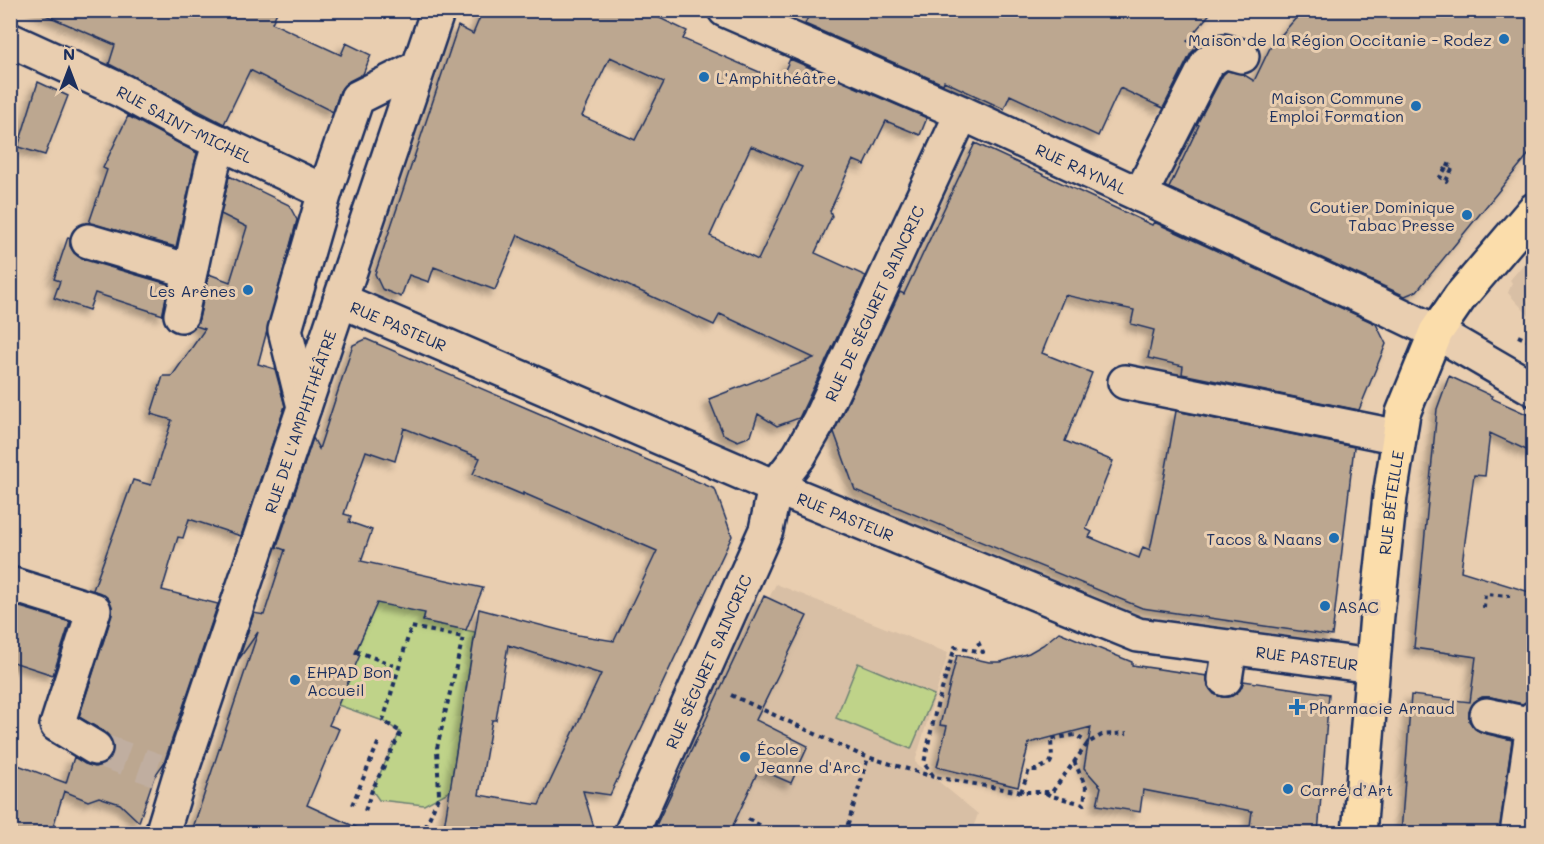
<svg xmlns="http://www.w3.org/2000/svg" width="1544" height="844" viewBox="0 0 1544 844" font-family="Mali,sans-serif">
  <defs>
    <filter id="shadow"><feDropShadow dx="-5.5" dy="5.5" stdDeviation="3" flood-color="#0004"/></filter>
  </defs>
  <rect width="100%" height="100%" fill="#e9ceb0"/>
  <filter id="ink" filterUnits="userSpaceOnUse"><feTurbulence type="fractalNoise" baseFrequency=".0167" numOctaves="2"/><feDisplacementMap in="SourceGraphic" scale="12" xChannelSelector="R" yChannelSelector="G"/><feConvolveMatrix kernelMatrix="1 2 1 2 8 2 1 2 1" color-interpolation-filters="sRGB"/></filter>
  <g filter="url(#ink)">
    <!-- built -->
    <path fill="#d8bfa5" d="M1533,253V320L1508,293L1512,283L1510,280Z
      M776,584L948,653L915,762L978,814L971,833L651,834Z"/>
    <!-- green -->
    <path fill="#bfd389" stroke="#6d8174" stroke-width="1.5" d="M384,587L429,596L423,621L475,632L450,791L424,805L379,800L372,790L400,732L383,721L338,705L356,651Z
      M858,663L934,695L911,749L836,718Z"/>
    <!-- building -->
    <path fill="#bca790" stroke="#1b2f5e" stroke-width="1.5" fill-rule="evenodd" filter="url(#shadow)" d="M34,10H278L272,23L341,55L346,43L371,55L363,74L349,81L340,91L333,112L250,70L224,124L109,64L115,45Z
      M483,10H643L687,31L683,39L780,81L790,59L927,118L920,135L886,121L865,165L853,160L830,211L832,216L815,253L866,276L799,418L777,426L758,414L751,436L738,441L723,434L709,399L814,358L720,314L714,325L518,235L495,290L434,267L429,282L409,275L401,297L382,289L375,274L458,26L473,34ZM610,57L664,82L635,140L582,116ZM751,146L802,167L758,260L710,236Z
      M811,10H1213L1187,41L1197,47L1191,53L1163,108L1120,88L1098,136L1010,95L1004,109L944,81L943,84L805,24Z
      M1303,10H1533V149L1417,291L1405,296L1169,188L1199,125L1197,124L1223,75L1227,71L1243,74L1254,81L1270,48Z
      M38,82L68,96L45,155L18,147Z
      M128,116L197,153L176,247L89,223L107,170L103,168Z
      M975,143L1152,225L1154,222L1376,324L1386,344L1359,410L1182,374L1183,366L1148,358L1154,330L1131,324L1134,310L1065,295L1042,353L1092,373L1065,441L1113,461L1086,529L1092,532L1089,537L1139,558L1143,547L1150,550L1161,497L1176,411L1354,447L1332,636L1142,608L855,490L834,432L900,292L904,294Z
      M229,176L289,205L297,220L258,364L275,369L285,406L241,536L189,519L183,538L178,537L162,590L218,604L164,763L154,777L139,822L120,804L99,797L88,801L64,791L51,834H10V762L66,783L74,757L85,764L95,767L105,764L111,757L114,748L111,738L105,732L79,717L112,615V607L108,598L93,590L133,480L151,485L172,420L151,414L163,376H172L205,329L196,326L199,319L209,274L230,282L247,227L221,214Z
      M68,237L70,238V246L74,253L82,259L168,284L163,315L95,293L89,310L54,298L60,281L54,279Z
      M366,339L715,489L732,536L610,795L583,791L596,834H443L479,609L578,635L614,641L657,551L523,493V495L473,474L480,458L404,428L395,461L366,451L344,514L351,516L349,522L372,530L361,561L483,588L466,630L423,621L425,613L377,603L355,653L360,655L329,725L339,729L307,805L371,834H191L258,632L239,659L254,613L264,615L285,550L277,547L313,438L319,449L353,345ZM508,645L601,674L539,805L479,795L492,720H496Z
      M1449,376L1492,396L1491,398L1533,417V453L1490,433L1485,476L1474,475L1461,571L1533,593V700L1523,704L1491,697H1482L1474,702L1469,712V721L1475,729L1483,733L1512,740L1499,834H1401L1411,695L1470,702L1476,657L1414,648L1437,409Z
      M764,596L807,616L756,720L808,746L791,783L759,769L729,834H652Z
      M10,604L70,622L53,675L10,661Z
      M1059,632L1132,662V665L1207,676L1208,686L1214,694L1222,697L1232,696L1240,690L1244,681L1329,694L1318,834H1249L1252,811L1143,790L1140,812L1097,805L1101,787L1084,768L1091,727L1029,743L1018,787L937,767L947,726L940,725L957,655L989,662H1001L1029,653L1043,645Z"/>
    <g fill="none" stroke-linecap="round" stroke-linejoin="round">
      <!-- minor-tunnel -->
      <path stroke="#c0aea0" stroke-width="33" stroke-dasharray="33 16" stroke-linecap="butt" d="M95,748L157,770"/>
      <defs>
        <g id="minor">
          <path id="s1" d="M725,10L962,113L1388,309L1436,332L1534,389"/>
          <path id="s2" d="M10,40L122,91L191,129L325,192"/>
          <path d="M1140,195L1208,62L1224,51L1242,56"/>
          <path d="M88,241L190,271"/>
          <path id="s3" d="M340,300L775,487L1138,635L1372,666"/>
          <path d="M181,315L212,168L220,142"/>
          <path d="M1125,382L1399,437"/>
          <path d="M304,407L285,330L325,192L357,98L417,68"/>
          <path d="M10,584L94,610L57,725L95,748"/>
          <path d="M1225,679L1230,647"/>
          <path d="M1487,715L1532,725"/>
          <path id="s4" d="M162,834L179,778L438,10"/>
          <path id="s5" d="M631,834L766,530L775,487L799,456L819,421L962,113"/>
          <path d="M1517,834L1534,718"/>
        </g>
        <g id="major">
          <path id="s6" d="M1359,834L1377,615L1390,496L1403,413L1436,332L1460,297L1534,210"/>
        </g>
      </defs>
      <!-- minor casing -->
      <use href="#minor" stroke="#1b2f5e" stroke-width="38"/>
      <!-- major casing -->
      <use href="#major" stroke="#1b2f5e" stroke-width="38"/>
      <!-- path -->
      <path stroke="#1b2f5e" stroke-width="4" stroke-dasharray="4.5 4.5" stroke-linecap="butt" d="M1446,168L1440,177L1446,181L1453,167L1446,164
        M1518,336L1534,343
        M1484,608L1485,594L1510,596
        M978,642L983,652L955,647L936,709L924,763L934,777L1021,792H1052L1088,743L1102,735L1127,733
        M356,651L398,667
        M731,695L861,755L934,777
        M1021,792L1029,770H1036L1050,763L1052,759L1051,739L1075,735L1088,743
        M1046,793L1051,796L1084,804L1086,787L1074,761
        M352,805L379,741
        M365,811L372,790L401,732L383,721L411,627L463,637L437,748L439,795L426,826
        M748,819L773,832L810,834
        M845,834L868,758"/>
      <!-- minor -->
      <use href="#minor" stroke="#e9ceb0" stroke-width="33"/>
      <!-- major -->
      <use href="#major" stroke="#fbddab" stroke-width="33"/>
    </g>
  </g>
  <!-- markers -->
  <g fill="#1f6fb2" stroke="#e9ceb0" stroke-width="2">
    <circle cx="1504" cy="39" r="6"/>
    <circle cx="704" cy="77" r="6"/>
    <circle cx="1416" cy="106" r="6"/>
    <circle cx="1467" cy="215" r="6"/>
    <circle cx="248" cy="290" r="6"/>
    <circle cx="1334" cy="538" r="6"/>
    <circle cx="1325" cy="606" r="6"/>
    <circle cx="295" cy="680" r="6"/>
    <path d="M1294 698h6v6h6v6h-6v6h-6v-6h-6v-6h6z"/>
    <circle cx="745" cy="757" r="6"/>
    <circle cx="1288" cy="789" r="6"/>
  </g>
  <g text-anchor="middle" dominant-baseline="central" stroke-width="6" stroke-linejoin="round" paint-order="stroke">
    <!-- poi labels -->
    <g font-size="16" fill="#1b2f5e" stroke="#e9ceb0" text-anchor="start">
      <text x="1492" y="39" text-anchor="end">Maison de la Région Occitanie - Rodez</text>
      <text x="716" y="77">L'Amphithéâtre</text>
      <text x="1404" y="97" text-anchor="end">Maison Commune<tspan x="1404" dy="18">Emploi Formation</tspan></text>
      <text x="1455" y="206" text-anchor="end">Coutier Dominique<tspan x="1455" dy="18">Tabac Presse</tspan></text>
      <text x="236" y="290" text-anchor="end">Les Arènes</text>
      <text x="1322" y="538" text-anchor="end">Tacos &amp; Naans</text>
      <text x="1337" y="606">ASAC</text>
      <text x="307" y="671">EHPAD Bon<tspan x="307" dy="18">Accueil</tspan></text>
      <text x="1309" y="707">Pharmacie Arnaud</text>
      <text x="757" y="748">École<tspan x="757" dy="18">Jeanne d'Arc</tspan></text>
      <text x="1300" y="789">Carré d’Art</text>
    </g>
    <!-- street labels -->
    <g font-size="16" fill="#1b2f5e" stroke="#e9ceb0">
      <text stroke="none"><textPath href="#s2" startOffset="194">RUE SAINT-MICHEL</textPath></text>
      <text stroke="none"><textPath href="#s1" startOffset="390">RUE RAYNAL</textPath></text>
      <text stroke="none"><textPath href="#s5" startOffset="586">RUE DE SÉGURET SAINCRIC</textPath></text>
      <text stroke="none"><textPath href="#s3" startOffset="64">RUE PASTEUR</textPath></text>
      <text stroke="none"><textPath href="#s4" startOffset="435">RUE DE L'AMPHITHÉÂTRE</textPath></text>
      <text stroke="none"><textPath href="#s6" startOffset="333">RUE BÉTEILLE</textPath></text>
      <text stroke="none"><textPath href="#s3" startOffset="550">RUE PASTEUR</textPath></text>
      <text stroke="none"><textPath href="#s3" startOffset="1036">RUE PASTEUR</textPath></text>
      <text stroke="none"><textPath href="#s5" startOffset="189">RUE SÉGURET SAINCRIC</textPath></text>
    </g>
  </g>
  <!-- margin -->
  <rect width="1544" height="844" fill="none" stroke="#e9ceb0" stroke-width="36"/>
  <rect x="18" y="18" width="1508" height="808" fill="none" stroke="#1b2f5e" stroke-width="2" filter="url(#ink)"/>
  <!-- north arrow -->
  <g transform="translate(69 69)" stroke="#e9ceb0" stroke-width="4.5" paint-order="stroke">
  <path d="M0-4.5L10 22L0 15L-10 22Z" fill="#1b2f5e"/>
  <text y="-9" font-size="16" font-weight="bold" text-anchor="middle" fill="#1b2f5e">N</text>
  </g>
</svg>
